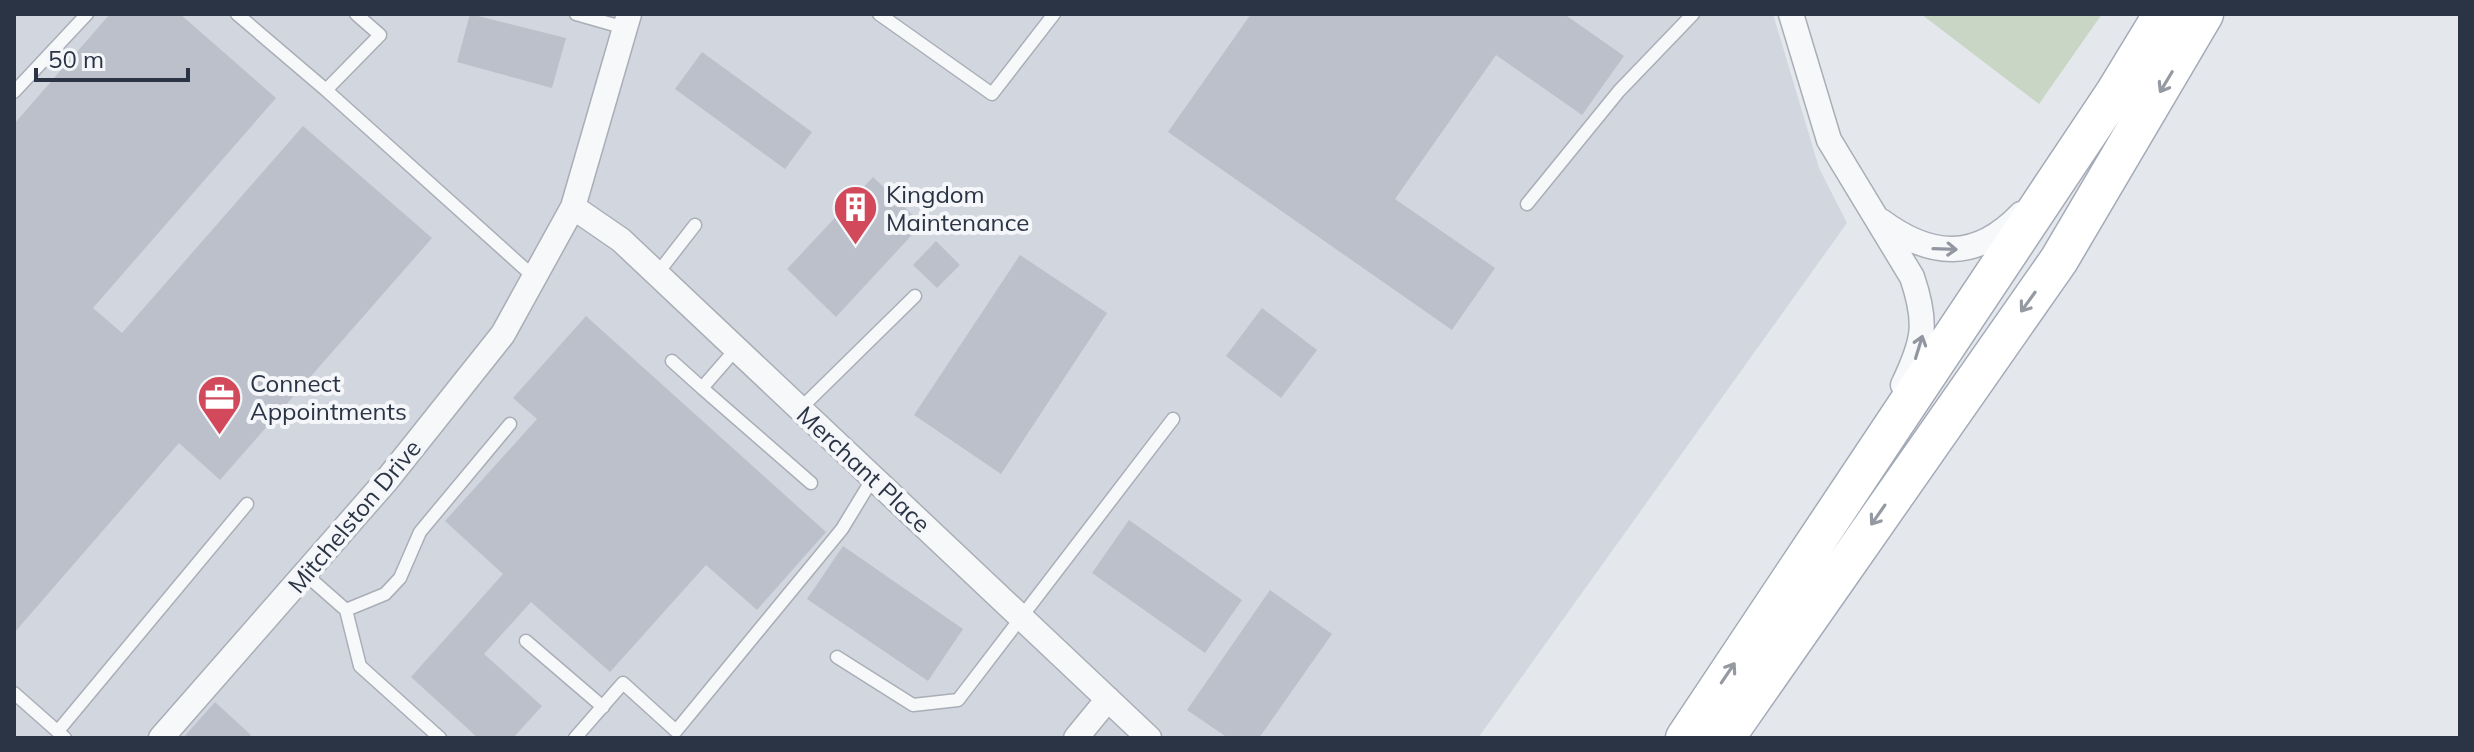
<svg xmlns="http://www.w3.org/2000/svg" width="2474" height="752" viewBox="0 0 2474 752" font-family="Mulish,sans-serif">
  <rect width="100%" height="100%" fill="#e4e7ec"/>
  <!-- built -->
  <path fill="#d2d6de" d="M14,14H1773L1819,168L1847,223L1478,738H14Z"/>
  <!-- green -->
  <path fill="#c9d6c5" d="M1921,14H2102L2039,104Z"/>
  <!-- building -->
  <path fill="#bbc0ca" d="M110,14H180L276,98L93,308L122,333L303,126L432,238L220,480L179,443L14,633V124Z
    M470,14L566,38L552,88L457,62Z
    M1251,14H1564L1624,56L1582,115L1496,55L1395,199L1495,268L1452,330L1168,132Z
    M702,52L812,132L785,169L675,89Z
    M873,177L922,224L836,317L787,269Z
    M936,241L960,265L937,288L913,265Z
    M1020,255L1107,313L1001,474L914,415Z
    M1262,308L1317,350L1281,398L1226,356Z
    M586,316L826,532L757,610L706,565L610,672L531,602L484,654L542,706L513,738H478L411,677L503,574L445,521L537,419L513,398Z
    M1129,520L1242,600L1205,653L1092,573Z
    M843,546L963,629L928,681L807,599Z
    M1270,590L1332,634L1259,738H1228L1187,710Z
    M215,702L251,735L248,738H183Z"/>
  <g fill="none" stroke-linecap="round" stroke-linejoin="round">
    <defs>
      <path id="lane" d="M237,14L326,90
        M356,14L380,35L326,90L534,277
        M576,14L625,28
        M879,14L992,94L1054,14
        M14,92L87,14
        M1527,204L1619,91L1693,14
        M657,274L695,225
        M672,361L702,388L736,349
        M702,388L811,483
        M800,409L915,296
        M305,574L346,610L360,666L440,738
        M346,610L385,594L400,578L420,532L510,424
        M526,641L603,707
        M837,657L913,705L958,700L1173,419
        M14,693L65,738
        M58,731L247,504
        M575,738L623,683L676,731L842,529L873,478"/>
      <path id="street" d="M1791,14L1829,140L1912,277C1928,324 1924,341 1903,385
        M573,207L621,240L1149,738
        M1881,221C1931,258 1976,261 2021,214
        M161,738L386,481L503,334L573,207L629,14
        M1076,738L1108,699"/>
      <path id="primary" d="M1685,738L2116,91L2163,14
        M1725,738L2059,260L2204,14"/>
    </defs>
    <!-- lane casing -->
    <use href="#lane" stroke="#a9aeb7" stroke-width="15"/>
    <!-- street casing -->
    <use href="#street" stroke="#a9aeb7" stroke-width="27"/>
    <!-- primary casing -->
    <use href="#primary" stroke="#a3abb8" stroke-width="41"/>
    <!-- lane -->
    <use href="#lane" stroke="#f7f8fa" stroke-width="12"/>
    <!-- street -->
    <use href="#street" stroke="#f7f8fa" stroke-width="24"/>
    <!-- primary -->
    <use href="#primary" stroke="#fff" stroke-width="38"/>
  </g>
  <!-- one-way arrows -->
  <defs><path id="oneway-shaft" d="M-6 0H5M1.5-3L5.5 0L1.5 3" fill="none" stroke-width="1.6" stroke-linecap="round" stroke-linejoin="round" transform="scale(2)"/></defs>
  <g stroke="#959aa2">
    <use href="#oneway-shaft" transform="translate(2166 82) rotate(121)"/>
    <use href="#oneway-shaft" transform="translate(2028 302) rotate(126)"/>
    <use href="#oneway-shaft" transform="translate(1878 515) rotate(125)"/>
    <use href="#oneway-shaft" transform="translate(1728 673) rotate(-56)"/>
  </g>
  <g stroke="#9196a0">
    <use href="#oneway-shaft" transform="translate(1945 249) rotate(2)"/>
    <use href="#oneway-shaft" transform="translate(1919 347) rotate(-73)"/>
  </g>
  <!-- icons -->
  <defs>
    <symbol id="building-pin" viewBox="-11 -11 22 30"><path d="M0 17L-7.5 6A9.5 9.5 0 1 1 7.5 6Z" fill="#d1495b" stroke="#f4f6f9"/><path d="M-4-6H4V6H1V3H-1V6H-4ZM-2.5-4.3h1.7v1.8h-1.7ZM.8-4.3h1.7v1.8H.8ZM-2.5-1h1.7V.8h-1.7ZM.8-1h1.7V.8H.8Z" fill="#fff"/></symbol>
    <symbol id="office-pin" viewBox="-11 -11 22 30"><path d="M0 17L-7.5 6A9.5 9.5 0 1 1 7.5 6Z" fill="#d1495b" stroke="#f4f6f9"/><path d="M-6-3h4V-5.5h4V-3h4V5H-6ZM-1-4.5V-3h2v-1.5ZM-6 0V1H6V0Z" fill="#fff"/></symbol>
  </defs>
  <g fill-rule="evenodd">
    <use href="#building-pin" x="830" y="182" width="51" height="69"/>
    <use href="#office-pin" x="194" y="372" width="51" height="69"/>
  </g>
  <g text-anchor="middle" dominant-baseline="central" stroke-width="8" stroke-linejoin="round" paint-order="stroke">
    <!-- poi labels -->
    <g font-size="24" fill="#2b3445" stroke="#f4f6f9" text-anchor="start">
      <text x="886" y="194">Kingdom<tspan x="886" dy="28">Maintenance</tspan></text>
      <text x="250" y="383">Connect<tspan x="250" dy="28">Appointments</tspan></text>
    </g>
    <!-- street labels -->
    <g font-size="24" fill="#2b3445" stroke="#f4f6f9">
      <text transform="translate(864 469) rotate(43)">Merchant Place</text>
      <text transform="translate(354 516) rotate(-50)">Mitchelston Drive</text>
    </g>
  </g>
  <!-- border -->
  <rect width="2474" height="752" fill="none" stroke="#2b3445" stroke-width="32"/>
  <!-- scale -->
  <path d="M36 68v12h152v-12" fill="none" stroke="#2b3445" stroke-width="4"/>
  <text x="48" y="68" font-size="24" fill="#2b3445" stroke="#f4f6f9" stroke-width="6" paint-order="stroke">50 m</text>
</svg>
